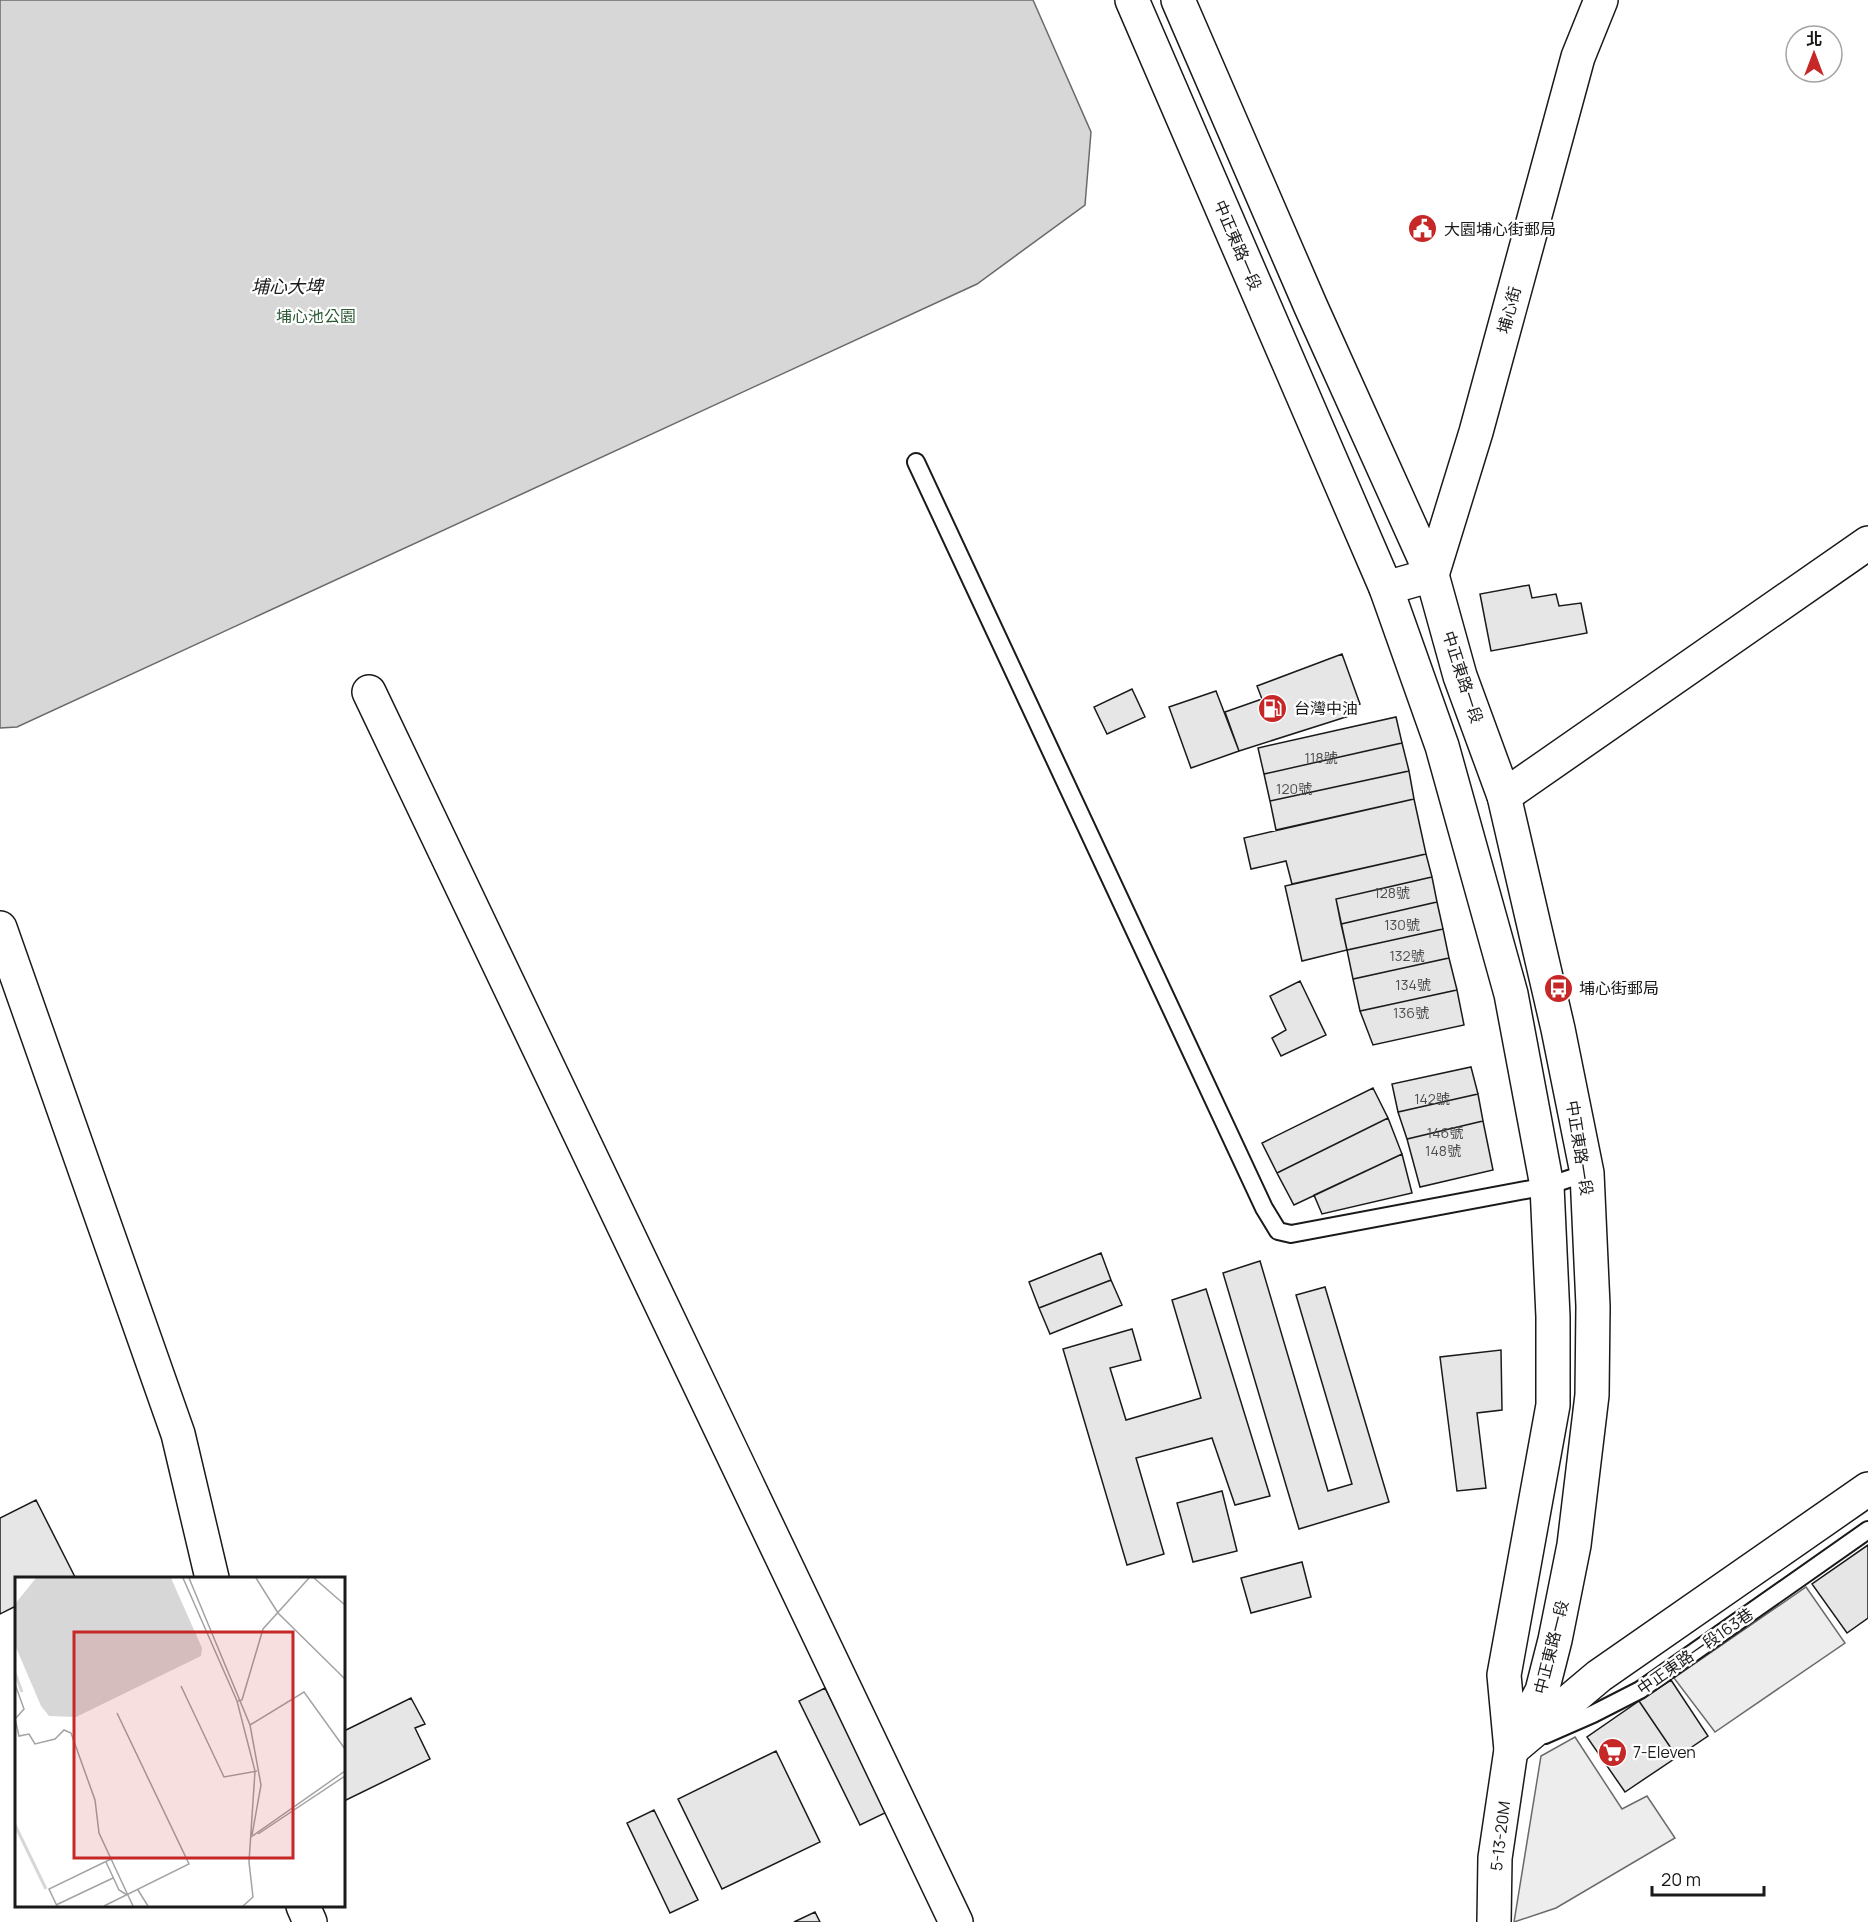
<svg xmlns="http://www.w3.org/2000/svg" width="1868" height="1922" viewBox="0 0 1868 1922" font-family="Manrope,'Noto Sans TC',sans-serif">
  <rect width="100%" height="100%" fill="#fff"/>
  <!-- built -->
  <path fill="#ededed" stroke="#6a6a6a" stroke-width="1.5" d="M1806,1587L1845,1643L1715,1732L1674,1678Z
    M1575,1737L1622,1809L1647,1796L1675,1838L1556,1908L1514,1922L1541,1756Z"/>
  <!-- water -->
  <path fill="#d7d7d7" stroke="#6a6a6a" stroke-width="1.5" d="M0,0H1033L1091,132L1085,205L977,284L17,727L0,728Z"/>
  <!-- building -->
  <path fill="#e6e6e6" stroke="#1a1a1a" stroke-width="1.5" d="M1529,585L1532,598L1556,594L1559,606L1581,603L1587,633L1491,651L1480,594Z
    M1342,654L1360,704L1346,709L1349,716L1239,751L1225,712L1262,699L1257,686Z
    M1132,689L1145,717L1107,734L1094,707Z
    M1216,691L1239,751L1191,768L1169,707Z
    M1396,717L1402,743L1264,774L1258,748Z
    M1402,743L1409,771L1270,801L1264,774Z
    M1409,771L1414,799L1276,830L1270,801Z
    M1414,799L1426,854L1292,884L1286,861L1251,869L1244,838Z
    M1426,854L1432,877L1336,899L1347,950L1302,961L1285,886Z
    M1432,877L1437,902L1341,924L1336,899Z
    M1437,902L1443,929L1347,950L1341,924Z
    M1443,929L1449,958L1353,979L1347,950Z
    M1449,958L1457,990L1360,1011L1353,979Z
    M1300,981L1326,1035L1281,1056L1272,1038L1286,1030L1270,996Z
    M1457,990L1464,1025L1373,1045L1360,1011Z
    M1471,1067L1478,1094L1398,1112L1392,1084Z
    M1373,1088L1388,1118L1277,1173L1262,1143Z
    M1478,1094L1483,1121L1407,1139L1398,1112Z
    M1388,1118L1402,1154L1294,1205L1277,1173Z
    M1483,1121L1493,1170L1420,1187L1407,1139Z
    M1402,1154L1412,1193L1322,1214L1314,1195Z
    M1101,1253L1111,1280L1039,1308L1029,1282Z
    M1260,1261L1328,1491L1352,1484L1296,1295L1325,1287L1389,1502L1299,1529L1223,1273Z
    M1111,1280L1122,1305L1050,1334L1039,1308Z
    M1206,1289L1270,1496L1235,1505L1212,1438L1136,1458L1164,1554L1127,1565L1063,1349L1132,1329L1141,1360L1110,1368L1126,1420L1201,1398L1172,1300Z
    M1501,1350L1502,1410L1477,1413L1486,1488L1457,1491L1440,1357Z
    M1222,1491L1237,1551L1193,1562L1177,1503Z
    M36,1500L75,1577L16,1578V1606L0,1614V1518Z
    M1868,1545V1618L1847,1633L1812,1584Z
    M1302,1562L1311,1597L1251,1613L1241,1578Z
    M1671,1680L1708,1736L1677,1757L1639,1701Z
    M825,1688L887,1812L860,1825L799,1701Z
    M411,1698L425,1724L415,1728L430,1759L344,1801V1731Z
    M1639,1701L1677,1757L1625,1792L1587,1737Z
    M776,1751L820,1842L722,1889L678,1799Z
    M654,1810L698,1900L670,1913L627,1823Z
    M815,1912L820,1922H794Z"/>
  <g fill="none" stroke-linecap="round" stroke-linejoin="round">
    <defs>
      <path id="service" d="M916,462L1264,1208L1278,1231L1291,1234L1547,1186L1587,1173
        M1545,1735L1593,1714L1640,1690L1868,1530"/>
      <path id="minor" d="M369,692L956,1922
        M1504,796L1868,543
        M0,928L178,1434L212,1578
        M1511,1750L1599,1676L1868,1489
        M303,1906L310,1922"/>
      <path id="tertiary" d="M1386,588L1432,575L1476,432L1578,57L1601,0"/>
      <path id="secondary" d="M1132,0L1386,588L1442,746L1511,994L1547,1186L1553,1317V1405L1504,1675L1511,1750L1495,1858L1494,1922
        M1178,0L1311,307L1432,575L1460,676L1504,796L1558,1029L1587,1173L1593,1306L1592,1395L1574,1545L1555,1640L1542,1691L1511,1750"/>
    </defs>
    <!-- service casing -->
    <use href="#service" stroke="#1a1a1a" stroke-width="20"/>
    <!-- minor casing -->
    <use href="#minor" stroke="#1a1a1a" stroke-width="36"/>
    <!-- tertiary casing -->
    <use href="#tertiary" stroke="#1a1a1a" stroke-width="36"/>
    <!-- secondary casing -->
    <use href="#secondary" stroke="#1a1a1a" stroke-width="36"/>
    <!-- service -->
    <use href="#service" stroke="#fff" stroke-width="16"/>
    <!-- minor -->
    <use href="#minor" stroke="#fff" stroke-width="33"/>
    <!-- tertiary -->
    <use href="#tertiary" stroke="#fff" stroke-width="33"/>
    <!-- secondary -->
    <use href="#secondary" stroke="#fff" stroke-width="33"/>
  </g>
  <!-- icons -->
  <defs>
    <symbol id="civic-disc" viewBox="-11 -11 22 22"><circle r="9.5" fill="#c62828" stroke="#fff"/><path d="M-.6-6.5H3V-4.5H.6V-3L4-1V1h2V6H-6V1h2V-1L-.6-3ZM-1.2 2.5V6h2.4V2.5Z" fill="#fff"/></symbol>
    <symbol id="fuel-disc" viewBox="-11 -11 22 22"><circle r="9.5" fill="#c62828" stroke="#fff"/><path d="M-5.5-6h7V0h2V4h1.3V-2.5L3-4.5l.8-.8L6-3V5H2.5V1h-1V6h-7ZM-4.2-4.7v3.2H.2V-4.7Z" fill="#fff"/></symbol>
    <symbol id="bus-disc" viewBox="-11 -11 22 22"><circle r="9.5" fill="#c62828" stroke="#fff"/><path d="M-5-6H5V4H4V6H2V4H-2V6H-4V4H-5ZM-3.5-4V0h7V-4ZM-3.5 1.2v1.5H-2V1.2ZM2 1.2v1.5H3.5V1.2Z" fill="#fff"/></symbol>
    <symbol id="supermarket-disc" viewBox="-11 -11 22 22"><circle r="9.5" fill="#c62828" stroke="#fff"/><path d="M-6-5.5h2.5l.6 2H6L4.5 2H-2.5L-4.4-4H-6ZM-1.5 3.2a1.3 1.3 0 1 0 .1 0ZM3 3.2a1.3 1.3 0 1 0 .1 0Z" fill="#fff"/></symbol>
  </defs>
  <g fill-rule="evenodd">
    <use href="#civic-disc" x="1406" y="212" width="33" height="33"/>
    <use href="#fuel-disc" x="1256" y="692" width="33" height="33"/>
    <use href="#bus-disc" x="1542" y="972" width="33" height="33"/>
    <use href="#supermarket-disc" x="1596" y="1736" width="33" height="33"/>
  </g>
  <g text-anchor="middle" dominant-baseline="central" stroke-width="4.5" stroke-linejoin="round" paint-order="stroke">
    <!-- number labels -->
    <g font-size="14" fill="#4d4d4d">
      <text x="1321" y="757">118號</text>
      <text x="1294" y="788">120號</text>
      <text x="1392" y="892">128號</text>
      <text x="1402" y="924">130號</text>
      <text x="1407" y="955">132號</text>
      <text x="1413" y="984">134號</text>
      <text x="1411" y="1012">136號</text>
      <text x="1432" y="1098">142號</text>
      <text x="1445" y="1132">146號</text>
      <text x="1443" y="1150">148號</text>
    </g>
    <!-- poi labels -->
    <g font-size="16" fill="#1a1a1a" stroke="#fff" text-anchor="start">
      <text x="1444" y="229">大園埔心街郵局</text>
      <text x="1294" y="708">台灣中油</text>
      <text x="1579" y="988">埔心街郵局</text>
      <text x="1633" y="1752">7-Eleven</text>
    </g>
    <!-- street labels -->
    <g font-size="16" fill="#1a1a1a" stroke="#fff">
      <text transform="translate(1238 245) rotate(67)">中正東路一段</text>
      <text transform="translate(1509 310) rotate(-75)">埔心街</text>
      <text transform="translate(1463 677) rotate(72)">中正東路一段</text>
      <text transform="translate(1580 1148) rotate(81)">中正東路一段</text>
      <text transform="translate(1551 1647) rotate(-76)">中正東路一段</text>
      <text transform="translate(1695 1651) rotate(-35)">中正東路一段163巷</text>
      <text transform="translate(1500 1836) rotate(-83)">5-13-20M</text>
    </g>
    <!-- park labels -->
    <g font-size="16" fill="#2b5a34" stroke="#fff">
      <text x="316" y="316">埔心池公園</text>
    </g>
    <!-- water labels -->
    <g font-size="18" font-style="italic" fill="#1a1a1a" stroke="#fff">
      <text x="287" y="286">埔心大埤</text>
    </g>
  </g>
  <!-- overview -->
  <g transform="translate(15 1577)">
    <rect width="330" height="330" fill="#fff"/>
    <path d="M21,1H156L187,71L186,79L61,140L34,139L26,129L0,68V27Z" fill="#d7d7d7"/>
    <path fill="none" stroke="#d7d7d7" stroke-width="3" d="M0,96L7,115M0,248L31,312"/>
    <path fill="none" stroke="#a3a3a3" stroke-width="1.5" d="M168,1L222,124L240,194L234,285L238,320L228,329M174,1L235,148L246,208L237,258M241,1L263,36L330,102M299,1L330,28M0,107L9,132L0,142L4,159L14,157L20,167L40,162L49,153L56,156L80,223L84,256L118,329M166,109L209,200L242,194M223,124L227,123L248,52L294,1M235,148L289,115L330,172M243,257L330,199M236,260L330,194M91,285L104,313L112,318M123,313L133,329M41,328L98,301M42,329L34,312L96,282M89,329L174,287L102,136"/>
    <path fill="#c62828" fill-opacity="0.15" stroke="#c62828" stroke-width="3" d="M59,55H278V281H59Z"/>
    <rect width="330" height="330" fill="none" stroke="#1a1a1a" stroke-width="3"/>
  </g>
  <!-- north arrow -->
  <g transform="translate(1814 54)"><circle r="28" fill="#ffffff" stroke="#a3a3a3" stroke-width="1.5"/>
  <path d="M0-4.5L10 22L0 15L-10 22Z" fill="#c62828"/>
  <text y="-9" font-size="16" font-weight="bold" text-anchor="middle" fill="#1a1a1a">北</text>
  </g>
  <!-- scale -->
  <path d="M1652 1886v9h112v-9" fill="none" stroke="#1a1a1a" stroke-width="3"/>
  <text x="1661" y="1886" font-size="18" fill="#1a1a1a" stroke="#ffffff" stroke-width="4.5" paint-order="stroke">20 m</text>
</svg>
